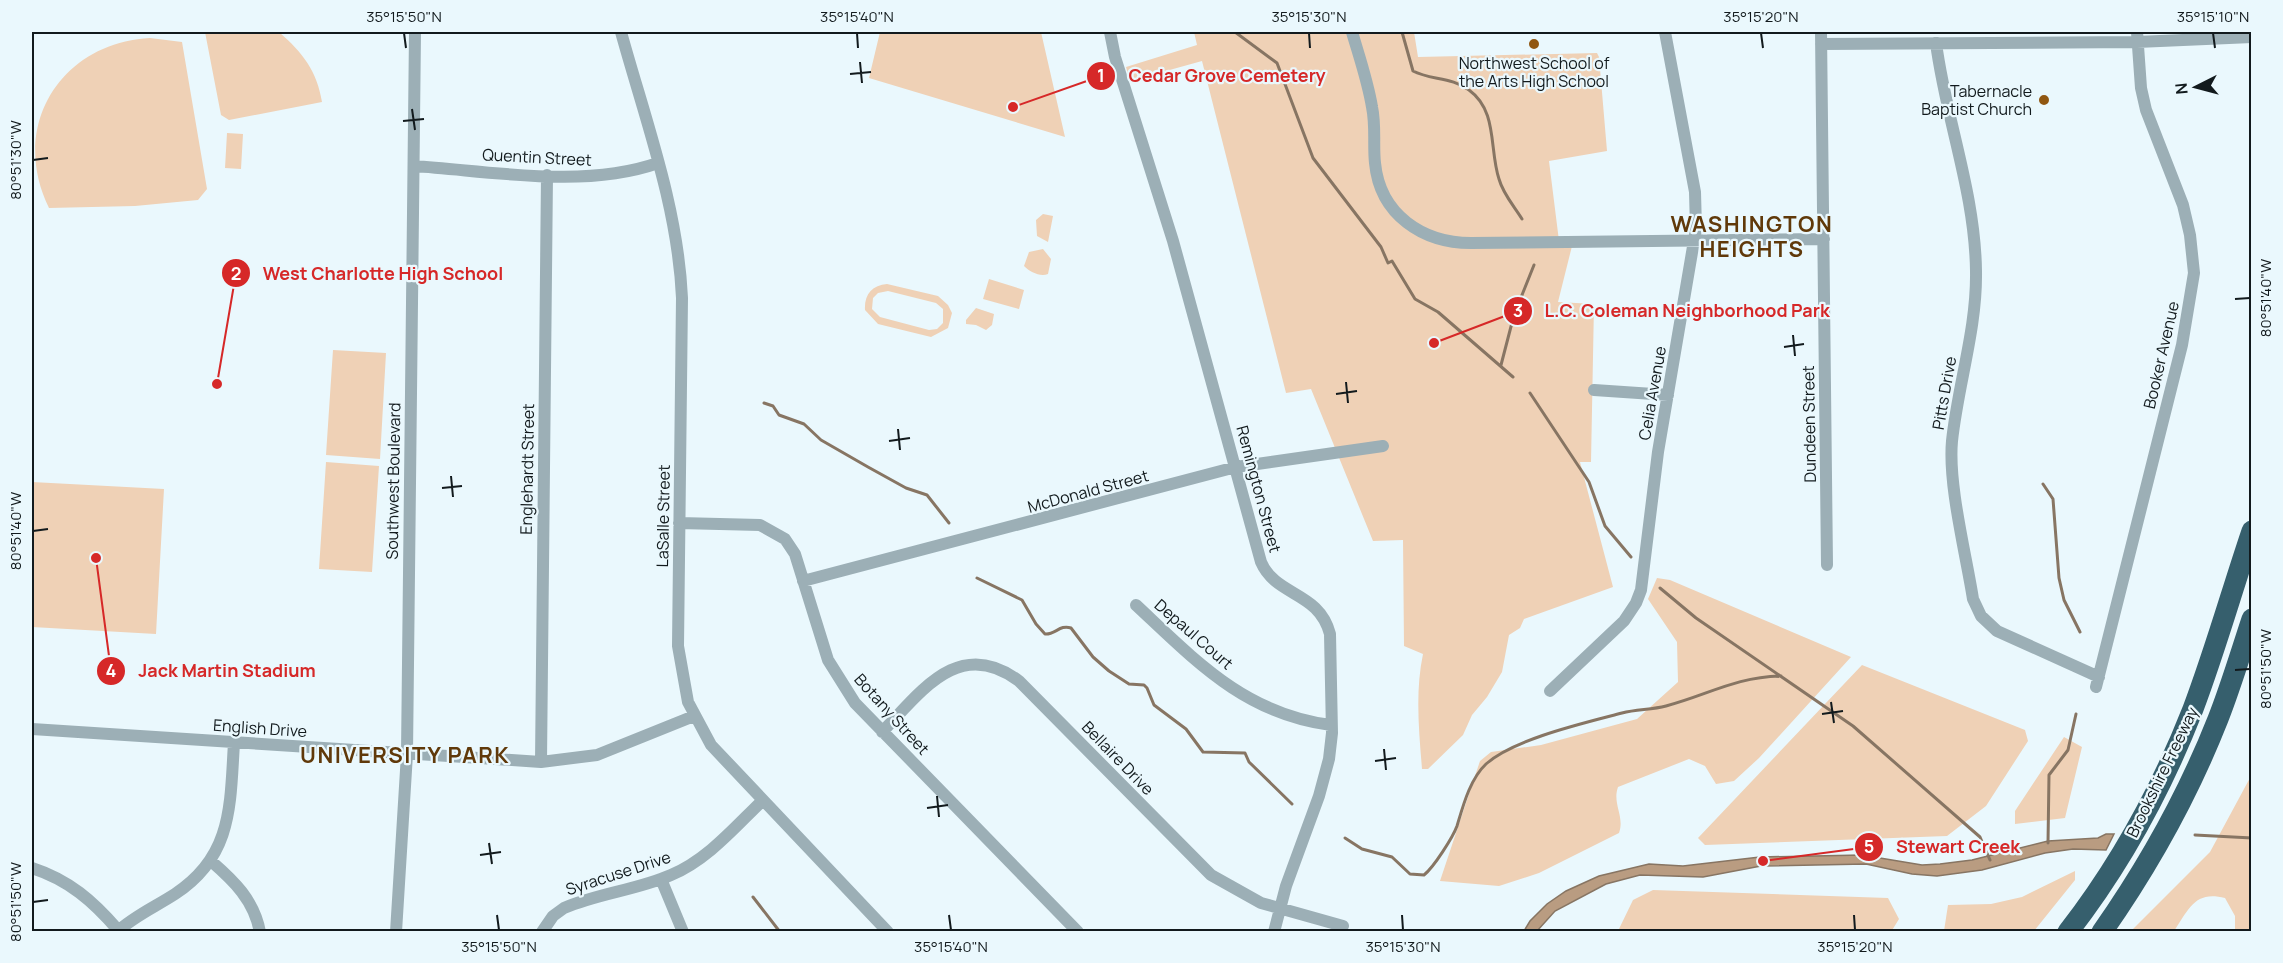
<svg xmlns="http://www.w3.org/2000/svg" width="2283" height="963" viewBox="0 0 2283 963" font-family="Manrope,sans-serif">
  <rect width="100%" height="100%" fill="#eaf8fd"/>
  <!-- green -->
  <path fill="#efd1b6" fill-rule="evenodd" d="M205,32H279C303,53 317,71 322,102L229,120L221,115Z
    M880,32H1041L1065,137L869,78Z
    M1194,32H1414L1418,57L1597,53L1599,57L1607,151L1549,161L1559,241L1573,242L1558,302L1594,304L1591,462H1580L1613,587L1524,619L1520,628L1509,635L1502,672L1487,697L1472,715L1463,735L1428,769H1422C1419,731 1415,692 1423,654L1404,646L1403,540L1373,541L1311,389L1286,393L1202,61L1130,81L1126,67L1197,45Z
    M150,38L182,42L207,189L198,200L135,206L49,208C9,127 60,43 150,38Z
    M227,133L243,134L241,169L225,168Z
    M1043,214L1053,216L1048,242L1037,236L1036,220Z
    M1043,249L1051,259L1048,274C1040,277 1030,272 1024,266L1029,252Z
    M989,279L1024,290L1019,309L983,299Z
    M887,284L938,296L948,305L952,313L948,328L931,337L878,324L865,310C864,295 872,285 887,284ZM888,291L936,303L943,309V323L937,329L929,330L880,317L872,309L873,298L878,293Z
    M976,308L994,314L992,325L986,330L976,325L966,324V320Z
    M333,350L386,353L380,459L326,455Z
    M326,462L379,466L372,572L319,569Z
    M32,482L164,489L156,634L32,627Z
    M1657,578L1670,580L1851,657L1759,758L1734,781L1716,784L1705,766L1689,759L1618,787C1612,804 1625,816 1619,833L1539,873L1499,886L1440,881L1480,761L1491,752L1541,745L1637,719L1678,682L1677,642L1648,599Z
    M1862,665L2025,730L2028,741L1986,806L1947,836L1705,845L1698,838Z
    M2064,737L2082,747L2065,818L2015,824V811Z
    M2251,776L2250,931H2235V916L2225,898C2195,890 2189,909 2174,931H2131L2210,852Z
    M2075,871V880L2034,931H1944L1948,905L1991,904L2022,897Z
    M1653,890L1888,898L1899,919L1891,932L1618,931L1633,900Z"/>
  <!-- water -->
  <path fill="#b99c81" stroke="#877563" stroke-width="1.5" d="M2106,834H2114L2106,850L2073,849L2045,853L1982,870L1937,876L1912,874L1866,864L1761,866L1703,877L1640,875L1606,884L1555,911L1537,931H1524L1530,921L1547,904L1566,891L1599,876L1649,864L1683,866L1760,857L1862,855L1922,865L1940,864L1972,860L2048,841L2098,838Z"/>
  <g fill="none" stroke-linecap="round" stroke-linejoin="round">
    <!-- stream -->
    <path stroke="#877563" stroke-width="3" d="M1235,32L1277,63L1313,158L1381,247L1388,263L1392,261L1415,299L1438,312L1513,377
      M1402,32L1413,71C1430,80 1452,77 1469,90C1498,111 1489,149 1499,179C1503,194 1514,206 1522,219
      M1501,365L1514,315L1534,265
      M1530,393L1589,482L1605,526L1631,557
      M764,403L773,406L779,415L804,424L821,440L868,467L906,488L927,495L949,523
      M2043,484L2053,499L2059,578L2064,600L2080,632
      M977,578L1022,600L1036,624L1045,634C1055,635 1060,624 1071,628L1093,657L1109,671L1129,684L1144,685L1147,688L1154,705L1186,729L1203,752L1245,753L1249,762L1292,804
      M1660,588L1696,618L1853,726L1980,837L1990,860
      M2195,835L2252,838
      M1345,838L1362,849L1392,857L1410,874L1424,875C1434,867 1453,837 1457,826C1463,806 1470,779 1486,764C1514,739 1584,723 1622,713C1637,709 1651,710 1666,706C1708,695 1735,677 1781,676
      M2048,843L2049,775L2068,750L2076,714
      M753,897L780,932"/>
    <!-- minor -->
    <path stroke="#9cafb6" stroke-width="12" d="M621,32C645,119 678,207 682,298L678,646L688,702L711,745L888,932
      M1110,32L1115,57L1173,241L1261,562C1276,597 1319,591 1330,634L1332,733L1329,759L1319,796L1286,886L1274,932
      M1352,32C1359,56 1368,82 1372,107C1376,126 1373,145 1375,163C1380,215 1423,243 1471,243L1824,239
      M1821,32L1827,565
      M1936,43C1946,120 1975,192 1976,271C1977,329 1958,384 1952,441C1948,485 1966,554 1973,599L1981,616L1997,631L2099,677
      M1821,44L2137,42L2252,37
      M414,166C491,171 584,189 658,163
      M1594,390L1668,395
      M679,523L760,525L785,539L795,554L828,660L855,703L1078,932
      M803,581L1236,467L1383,446
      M1136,605C1196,661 1245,714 1331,725
      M2096,687L2182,345L2194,273L2190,235L2183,205L2146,110L2141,88L2137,32
      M1550,691L1624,621L1636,603L1641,590L1658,452L1696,229L1695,192L1665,32
      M32,729L541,762L597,755L694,716
      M882,732C921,692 959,636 1019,681L1211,875L1261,903L1343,926
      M541,762L547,175
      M211,861C234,881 254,900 260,932
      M32,868C69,880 93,901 118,930
      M661,879L683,932
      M117,932C134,916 155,907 175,894C233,856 230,805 234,743
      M396,932L407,754L415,32
      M542,932L553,916L564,908C599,893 637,890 671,875C707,860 734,828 761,802"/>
    <!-- motorway -->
    <path stroke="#365f6d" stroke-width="21" d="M2068,932C2120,865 2162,788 2193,709C2215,651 2232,590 2252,531
      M2102,932C2149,865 2188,795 2218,719C2231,686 2241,652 2252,619"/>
  </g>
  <!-- ticks -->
  <path fill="none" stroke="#121a1d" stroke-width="2" d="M404,33L406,48M857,33L858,48M1309,33L1310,48M1761,33L1763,48M2213,33L2215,48M860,62L862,83M850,74L871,72M412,109L415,130M403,121L424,119M33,160L48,158M2235,299L2250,298M1793,335L1795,356M1784,347L1804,344M1346,382L1348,403M1336,394L1357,391M898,429L900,450M889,441L910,438M451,476L453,497M442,488L462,486M33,531L48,529M2235,670L2250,669M1831,702L1834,723M1822,714L1843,711M1384,749L1386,770M1375,761L1396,758M937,796L939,817M927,808L948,805M489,843L492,864M480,855L501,852M33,902L48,900M497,915L499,930M949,915L951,930M1402,915L1403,930M1854,915L1855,930"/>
  <!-- markers -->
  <g fill="#905711" stroke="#eaf8fd" stroke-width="2">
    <circle cx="1534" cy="44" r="6"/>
    <circle cx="2044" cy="100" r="6"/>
  </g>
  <g text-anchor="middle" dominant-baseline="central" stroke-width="4.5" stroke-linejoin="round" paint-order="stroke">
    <!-- poi labels -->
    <g font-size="16" fill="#121a1d" stroke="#eaf8fd">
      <text x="1534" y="63">Northwest School of<tspan x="1534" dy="18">the Arts High School</tspan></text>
      <text x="2032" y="91" text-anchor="end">Tabernacle<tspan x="2032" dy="18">Baptist Church</tspan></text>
    </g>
    <!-- street labels -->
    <g font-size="16" fill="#121a1d" stroke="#eaf8fd">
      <text transform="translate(537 157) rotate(3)">Quentin Street</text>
      <text transform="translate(2161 355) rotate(-77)">Booker Avenue</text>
      <text transform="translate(1652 393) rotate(-80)">Celia Avenue</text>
      <text transform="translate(1944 393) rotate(-80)">Pitts Drive</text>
      <text transform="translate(1809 424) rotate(-91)">Dundeen Street</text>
      <text transform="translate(527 469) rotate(-89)">Englehardt Street</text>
      <text transform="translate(393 481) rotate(-89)">Southwest Boulevard</text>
      <text transform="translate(1259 489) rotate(75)">Remington Street</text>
      <text transform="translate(1088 491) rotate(-15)">McDonald Street</text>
      <text transform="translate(663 516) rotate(-89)">LaSalle Street</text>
      <text transform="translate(1194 634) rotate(41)">Depaul Court</text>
      <text transform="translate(892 714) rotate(48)">Botany Street</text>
      <text transform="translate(260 728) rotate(4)">English Drive</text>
      <text transform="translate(1118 758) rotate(46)">Bellaire Drive</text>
      <text transform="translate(2162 772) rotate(-64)">Brookshire Freeway</text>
      <text transform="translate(618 873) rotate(-18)">Syracuse Drive</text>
    </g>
    <!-- district labels -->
    <g font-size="22" font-weight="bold" letter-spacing="1.5" fill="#60390a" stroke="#eaf8fd">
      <text x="1752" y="224">WASHINGTON<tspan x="1752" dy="25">HEIGHTS</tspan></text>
      <text x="405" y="755">UNIVERSITY PARK</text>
    </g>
  </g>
  <!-- callouts -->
  <path fill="none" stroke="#d62828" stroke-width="2" d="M1013 107L1101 76M217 384L236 273M1434 343L1518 311M96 558L111 671M1763 861L1869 847"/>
  <g fill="#d62828" stroke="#eaf8fd" stroke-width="2">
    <circle cx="1013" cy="107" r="6"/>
    <circle cx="217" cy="384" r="6"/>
    <circle cx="1434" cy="343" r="6"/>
    <circle cx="96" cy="558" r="6"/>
    <circle cx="1763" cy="861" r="6"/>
    <circle cx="1101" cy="76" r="15"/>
    <circle cx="236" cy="273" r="15"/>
    <circle cx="1518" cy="311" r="15"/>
    <circle cx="111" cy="671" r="15"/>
    <circle cx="1869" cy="847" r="15"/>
  </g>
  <g font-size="18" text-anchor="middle" font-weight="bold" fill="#fff">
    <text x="1101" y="82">1</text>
    <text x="236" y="280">2</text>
    <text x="1518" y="317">3</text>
    <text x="111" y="677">4</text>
    <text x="1869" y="853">5</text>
  </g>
  <g font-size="18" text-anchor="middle" font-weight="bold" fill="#d62828" stroke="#eaf8fd" stroke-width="4.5" stroke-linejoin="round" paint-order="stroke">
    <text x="1227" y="82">Cedar Grove Cemetery</text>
    <text x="383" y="280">West Charlotte High School</text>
    <text x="1687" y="317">L.C. Coleman Neighborhood Park</text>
    <text x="227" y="677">Jack Martin Stadium</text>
    <text x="1958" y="853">Stewart Creek</text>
  </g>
  <!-- border -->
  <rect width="2283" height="963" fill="none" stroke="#eaf8fd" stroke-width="66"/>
  <!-- north arrow -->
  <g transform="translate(2196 87) rotate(264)" stroke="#eaf8fd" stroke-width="4.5" paint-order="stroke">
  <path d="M0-4.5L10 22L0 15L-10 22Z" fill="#121a1d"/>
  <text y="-9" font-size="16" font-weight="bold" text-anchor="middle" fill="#121a1d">N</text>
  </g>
  <rect x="33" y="33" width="2217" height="897" fill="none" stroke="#121a1d" stroke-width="2"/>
  <g font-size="15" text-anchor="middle" fill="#121a1d">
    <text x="404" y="22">35°15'50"N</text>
    <text x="857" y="22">35°15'40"N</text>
    <text x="1309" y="22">35°15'30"N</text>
    <text x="1761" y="22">35°15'20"N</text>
    <text x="2213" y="22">35°15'10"N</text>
    <text transform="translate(16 160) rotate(-90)" y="5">80°51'30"W</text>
    <text transform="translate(2266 298) rotate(-90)" y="5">80°51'40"W</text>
    <text transform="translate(16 531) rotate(-90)" y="5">80°51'40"W</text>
    <text transform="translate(2266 669) rotate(-90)" y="5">80°51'50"W</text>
    <text transform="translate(16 902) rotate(-90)" y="5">80°51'50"W</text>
    <text x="499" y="952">35°15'50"N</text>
    <text x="951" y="952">35°15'40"N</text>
    <text x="1403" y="952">35°15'30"N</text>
    <text x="1855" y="952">35°15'20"N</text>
  </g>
</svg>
